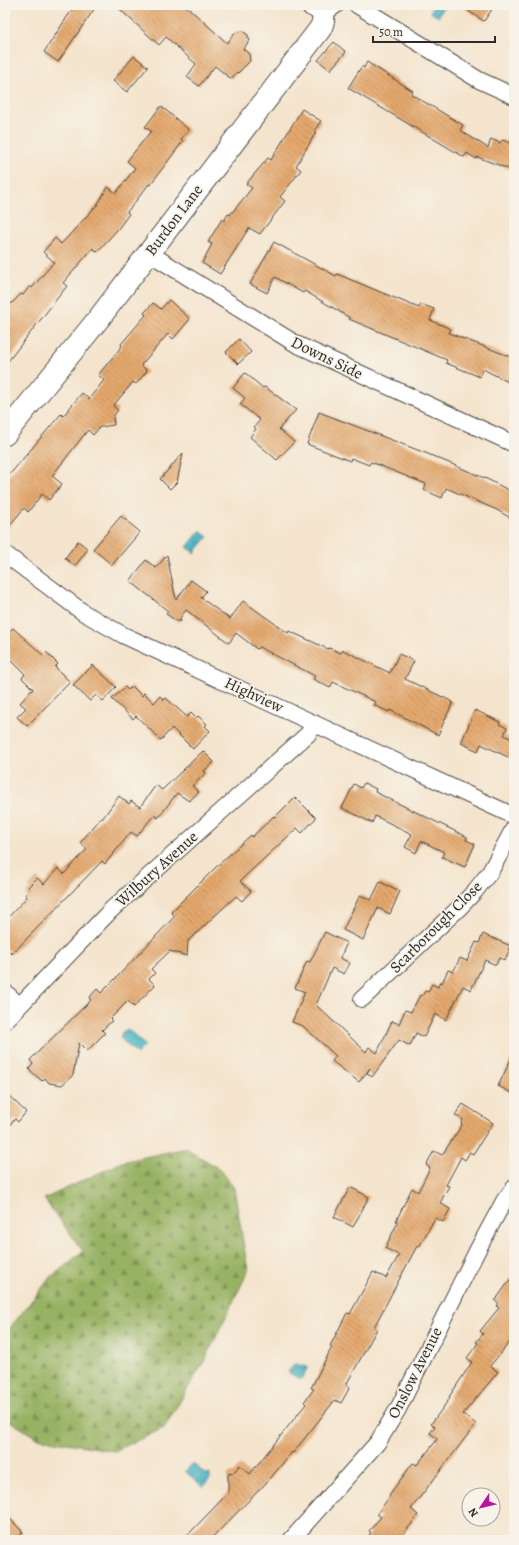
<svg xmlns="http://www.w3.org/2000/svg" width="519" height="1545" viewBox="0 0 519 1545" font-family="Alegreya,serif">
  <defs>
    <pattern id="forest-firs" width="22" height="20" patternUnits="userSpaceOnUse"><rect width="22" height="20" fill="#98b263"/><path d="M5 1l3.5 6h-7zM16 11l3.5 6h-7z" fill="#7c9152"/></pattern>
    <pattern id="water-ripples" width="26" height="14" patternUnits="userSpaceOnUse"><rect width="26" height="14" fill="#44b1c1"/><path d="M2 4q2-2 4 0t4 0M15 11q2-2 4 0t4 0" fill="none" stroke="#39909d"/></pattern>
    <pattern id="building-back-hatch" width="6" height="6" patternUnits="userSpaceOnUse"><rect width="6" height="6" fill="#e4a86d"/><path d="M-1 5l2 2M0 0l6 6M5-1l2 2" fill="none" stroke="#b9895a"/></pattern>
  </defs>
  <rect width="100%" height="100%" fill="#f7f3e8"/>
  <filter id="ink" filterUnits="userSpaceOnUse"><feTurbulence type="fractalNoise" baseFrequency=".025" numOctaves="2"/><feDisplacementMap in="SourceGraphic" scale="8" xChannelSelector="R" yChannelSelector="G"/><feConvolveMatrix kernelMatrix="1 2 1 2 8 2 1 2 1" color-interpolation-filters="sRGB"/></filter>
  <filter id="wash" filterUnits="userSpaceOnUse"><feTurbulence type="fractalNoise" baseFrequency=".012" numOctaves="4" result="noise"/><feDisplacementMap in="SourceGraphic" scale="16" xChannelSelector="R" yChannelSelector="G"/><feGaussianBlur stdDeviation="0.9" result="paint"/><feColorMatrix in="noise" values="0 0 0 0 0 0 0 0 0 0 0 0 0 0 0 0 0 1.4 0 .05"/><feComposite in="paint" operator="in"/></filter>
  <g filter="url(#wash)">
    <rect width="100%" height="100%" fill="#f4e4cd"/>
    <!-- forest -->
    <path fill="url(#forest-firs)" stroke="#626e47" d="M186,1148L221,1170L234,1188L248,1271L205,1360L164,1428L115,1451L37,1438L5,1418V1334L49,1279L83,1251L44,1199L122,1162Z"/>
    <!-- water -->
    <path fill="url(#water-ripples)" stroke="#386e76" d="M434,5H445L438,17L430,12Z
      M200,531L208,537L194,553L187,547Z
      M128,1029L145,1045L137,1054L120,1038L122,1032Z
      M295,1364L308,1367L301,1380L288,1372Z
      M193,1463L205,1474H210V1479L203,1487L185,1471Z"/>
    <g id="blocks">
      <!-- building -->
      <path fill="url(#building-back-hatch)" d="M75,5H97L58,62L44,52Z
        M115,5H185L227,43L235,33L242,31L248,35V38L250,40L243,49L249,54L250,61L238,73L237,72L231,79L215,66L199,86L187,77L196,64L166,37L159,45Z
        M459,5H495L484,21Z
        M334,42L346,52L330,70L318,60Z
        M134,56L148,67L127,92L113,81Z
        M367,62L413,91L411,94L463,125L460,130L488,148L491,139L500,143L502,140L514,144V171L477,157L476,159L467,153L464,157L348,88L362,66L364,68Z
        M161,106L189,130L181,139L183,141L150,185L149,184L132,206L127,212L129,214L118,229L97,252L93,248L63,283L67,286L5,365V300L11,304L21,294L23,295L30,286L32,288L54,262L43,252L55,238L61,244L97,205L108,187L116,193L135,168L127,161L151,131L145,127Z
        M302,109L321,121L314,131L316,132L296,166L301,170L280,197L285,201L260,234L249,228L220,274L202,263L212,244L208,242L222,219L224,221L228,214L230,215L252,188L246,184L268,158L271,160Z
        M274,242L336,276L337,274L419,308L421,304L434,309L430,320L451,329L449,333L514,358V385L483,369L480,377L446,363L447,360L349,319L350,318L305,291L303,293L275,277L267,293L250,284Z
        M169,300L190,319L173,339L168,334L141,365L147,371L136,384L133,382L113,406L118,410L113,417L114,425L100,427L93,435L88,430L69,454L52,476L62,484L49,500L42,494L28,512L24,508L5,531V480L61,414L63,416L82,393L89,399L104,380L98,375L122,346L121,344L146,315L144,313L153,303L161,309Z
        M239,339L251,352L238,364L226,352Z
        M245,373L263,388L265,387L296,410L279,429L294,442L277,460L250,437L256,429L254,427L260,420L240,404L245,398L233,388Z
        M319,412L428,454L489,480L514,493V520L497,510L446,488L442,498L424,490L426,484L371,462L369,465L351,458L350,461L307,444Z
        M183,453L177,482L170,489L160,479Z
        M121,516L140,532L112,565L93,549Z
        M78,541L88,549L75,566L65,558Z
        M167,555L176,600L191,580L206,591L201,598L230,619L243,601L288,633L289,631L328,649L329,648L341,653L343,650L390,673L399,654L414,661L405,679L453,702L438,735L390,710L389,712L374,705L376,702L333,682L330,688L313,679L315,676L259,647L257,649L236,633L229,643L186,610L180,618L181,622L179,620L178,622L166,614L168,611L130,581L146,560L156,568Z
        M13,628L43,655L46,652L58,664L55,667L70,682L27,726L17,717L26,708L20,703L33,689L22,678L25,674L7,656L10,652L5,647V636Z
        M93,665L116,687L103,701L96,695L90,701L73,685Z
        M132,686L142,696L144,693L154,703L160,696L164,700L166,698L187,717L191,713L196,718L198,716L207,724L205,726L210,731L193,749L172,728L161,740L136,716L133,719L112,699L125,687L128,690Z
        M475,710L500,722L499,724L507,728L504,735L514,740V760L481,744L478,751L461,743Z
        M203,751L214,762L204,771L206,773L192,786L199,792L189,801L177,793L158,818L154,815L137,836L131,832L105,864L102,861L12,954L5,947V921L27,897L25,895L30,888L28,887L37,878L44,884L58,868L64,874L87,849L80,843L101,818L102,819L119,796L129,804L131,801L140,807L156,785L162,790Z
        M364,783L376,789L375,792L467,837L466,840L475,844L465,867L442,857L444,852L421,841L416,853L405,847L412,834L375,816L372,823L342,808L354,784L361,788Z
        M295,797L316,818L302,833L297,828L240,881L251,891L242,901L236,896L188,941L187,956L170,951L151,969L155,973L149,979L155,985L134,1007L128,1001L110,1019L112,1021L102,1030L105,1033L87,1051L79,1043L73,1075L62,1085L49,1083L45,1078L42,1081L29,1069L33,1064L30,1060L91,1000L89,998L97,989L101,993L118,976L175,916L171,912L215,868L251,835L252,837L274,816L275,817Z
        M380,882L400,891L390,914L378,908L363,940L343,930L360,895L371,900Z
        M325,932L347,943L340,958L350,963L344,974L332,968L316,1005L366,1052L369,1047L377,1053L392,1021L399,1024L405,1010L411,1012L420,995L422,996L425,991L428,992L432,984L438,987L440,981L442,983L448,970L453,972L460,958L467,961L476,942L479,943L483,934L511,946L505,960L499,958L496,965L485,960L471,990L463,986L446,1020L435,1014L424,1037L416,1033L410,1046L399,1040L372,1077L367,1073L370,1068L359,1082L332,1061L336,1056L303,1026L292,1022L305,992L295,988L307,961L310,962Z
        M514,1053V1094L498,1086Z
        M5,1092L26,1112L18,1122L15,1119L5,1130Z
        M463,1104L493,1123L473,1154L470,1152L465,1160L461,1157L446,1185L449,1186L440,1203L450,1209L443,1222L435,1218L419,1247L417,1246L374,1327L377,1329L346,1385L350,1387L341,1403L335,1400L293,1453L292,1452L269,1480L210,1540H183L228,1493V1474L233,1473L240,1465L250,1474L306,1404L304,1402L314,1389L311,1388L332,1347L330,1346L347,1313L350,1314L373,1272L386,1278L399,1255L385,1248L398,1222L396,1221L412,1188L418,1192L430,1168L426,1165L434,1151L442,1155L462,1125L461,1124L463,1120L455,1115Z
        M350,1187L369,1197L353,1227L334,1217Z
        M514,1274V1337L490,1366L498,1372L463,1414L476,1424L411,1509L418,1515L399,1540H364L371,1533L369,1531L381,1517L377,1514L390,1496L389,1495L413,1463L417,1465L436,1441L437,1438L430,1433L435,1427L431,1424L450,1398L449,1397L472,1362L467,1358L478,1343L476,1342L483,1334L480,1331L499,1308L497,1306L499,1304L495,1301Z
        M5,1514L23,1532L16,1540H5Z"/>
    </g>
  </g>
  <g filter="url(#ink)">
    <use href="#blocks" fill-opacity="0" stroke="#494743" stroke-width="1"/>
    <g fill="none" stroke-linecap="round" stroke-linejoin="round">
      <defs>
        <path id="street" d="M357,5L479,80L514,96
          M323,14L336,5
          M149,253L296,344L514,444
          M5,554L84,613L123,635L514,816
          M5,992L19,1005
          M362,999L459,908L475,891L490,872L514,828
          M5,1021L111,910L308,734L314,723
          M291,1540L378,1442L398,1409L478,1249L504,1201L514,1188"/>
        <path id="secondary" d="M5,434L100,317L320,29C326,18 324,10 312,5"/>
      </defs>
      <!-- street casing -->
      <use href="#street" stroke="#494743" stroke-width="18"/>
      <!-- secondary casing -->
      <use href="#secondary" stroke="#494743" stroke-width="24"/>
      <!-- street -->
      <use href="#street" stroke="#fff" stroke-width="16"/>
      <!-- secondary -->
      <use href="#secondary" stroke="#fff" stroke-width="22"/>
    </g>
  </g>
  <g text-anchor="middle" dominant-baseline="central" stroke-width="3.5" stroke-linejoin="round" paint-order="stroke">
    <!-- street labels -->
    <g font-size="16" fill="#2b2b2b" stroke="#f7f3e8">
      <text transform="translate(174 220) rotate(-53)">Burdon Lane</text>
      <text transform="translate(327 358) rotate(26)">Downs Side</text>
      <text transform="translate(254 695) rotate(25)">Highview</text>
      <text transform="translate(157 869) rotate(-42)">Wilbury Avenue</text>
      <text transform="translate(436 927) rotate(-45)">Scarborough Close</text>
      <text transform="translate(415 1373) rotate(-63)">Onslow Avenue</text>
    </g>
  </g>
  <!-- margin -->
  <rect width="519" height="1545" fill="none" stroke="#f7f3e8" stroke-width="20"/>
  <!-- north arrow -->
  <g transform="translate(481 1507) rotate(235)"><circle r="19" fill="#f7f3e8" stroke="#a5a39c"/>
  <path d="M0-3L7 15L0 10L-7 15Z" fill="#b5179e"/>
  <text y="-6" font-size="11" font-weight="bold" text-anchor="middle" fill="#2b2b2b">N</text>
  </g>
  <!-- scale -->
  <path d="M373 36v6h122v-6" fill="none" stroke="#2b2b2b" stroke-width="2"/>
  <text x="379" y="36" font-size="12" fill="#2b2b2b" stroke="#f7f3e8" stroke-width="3" paint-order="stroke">50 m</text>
</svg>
